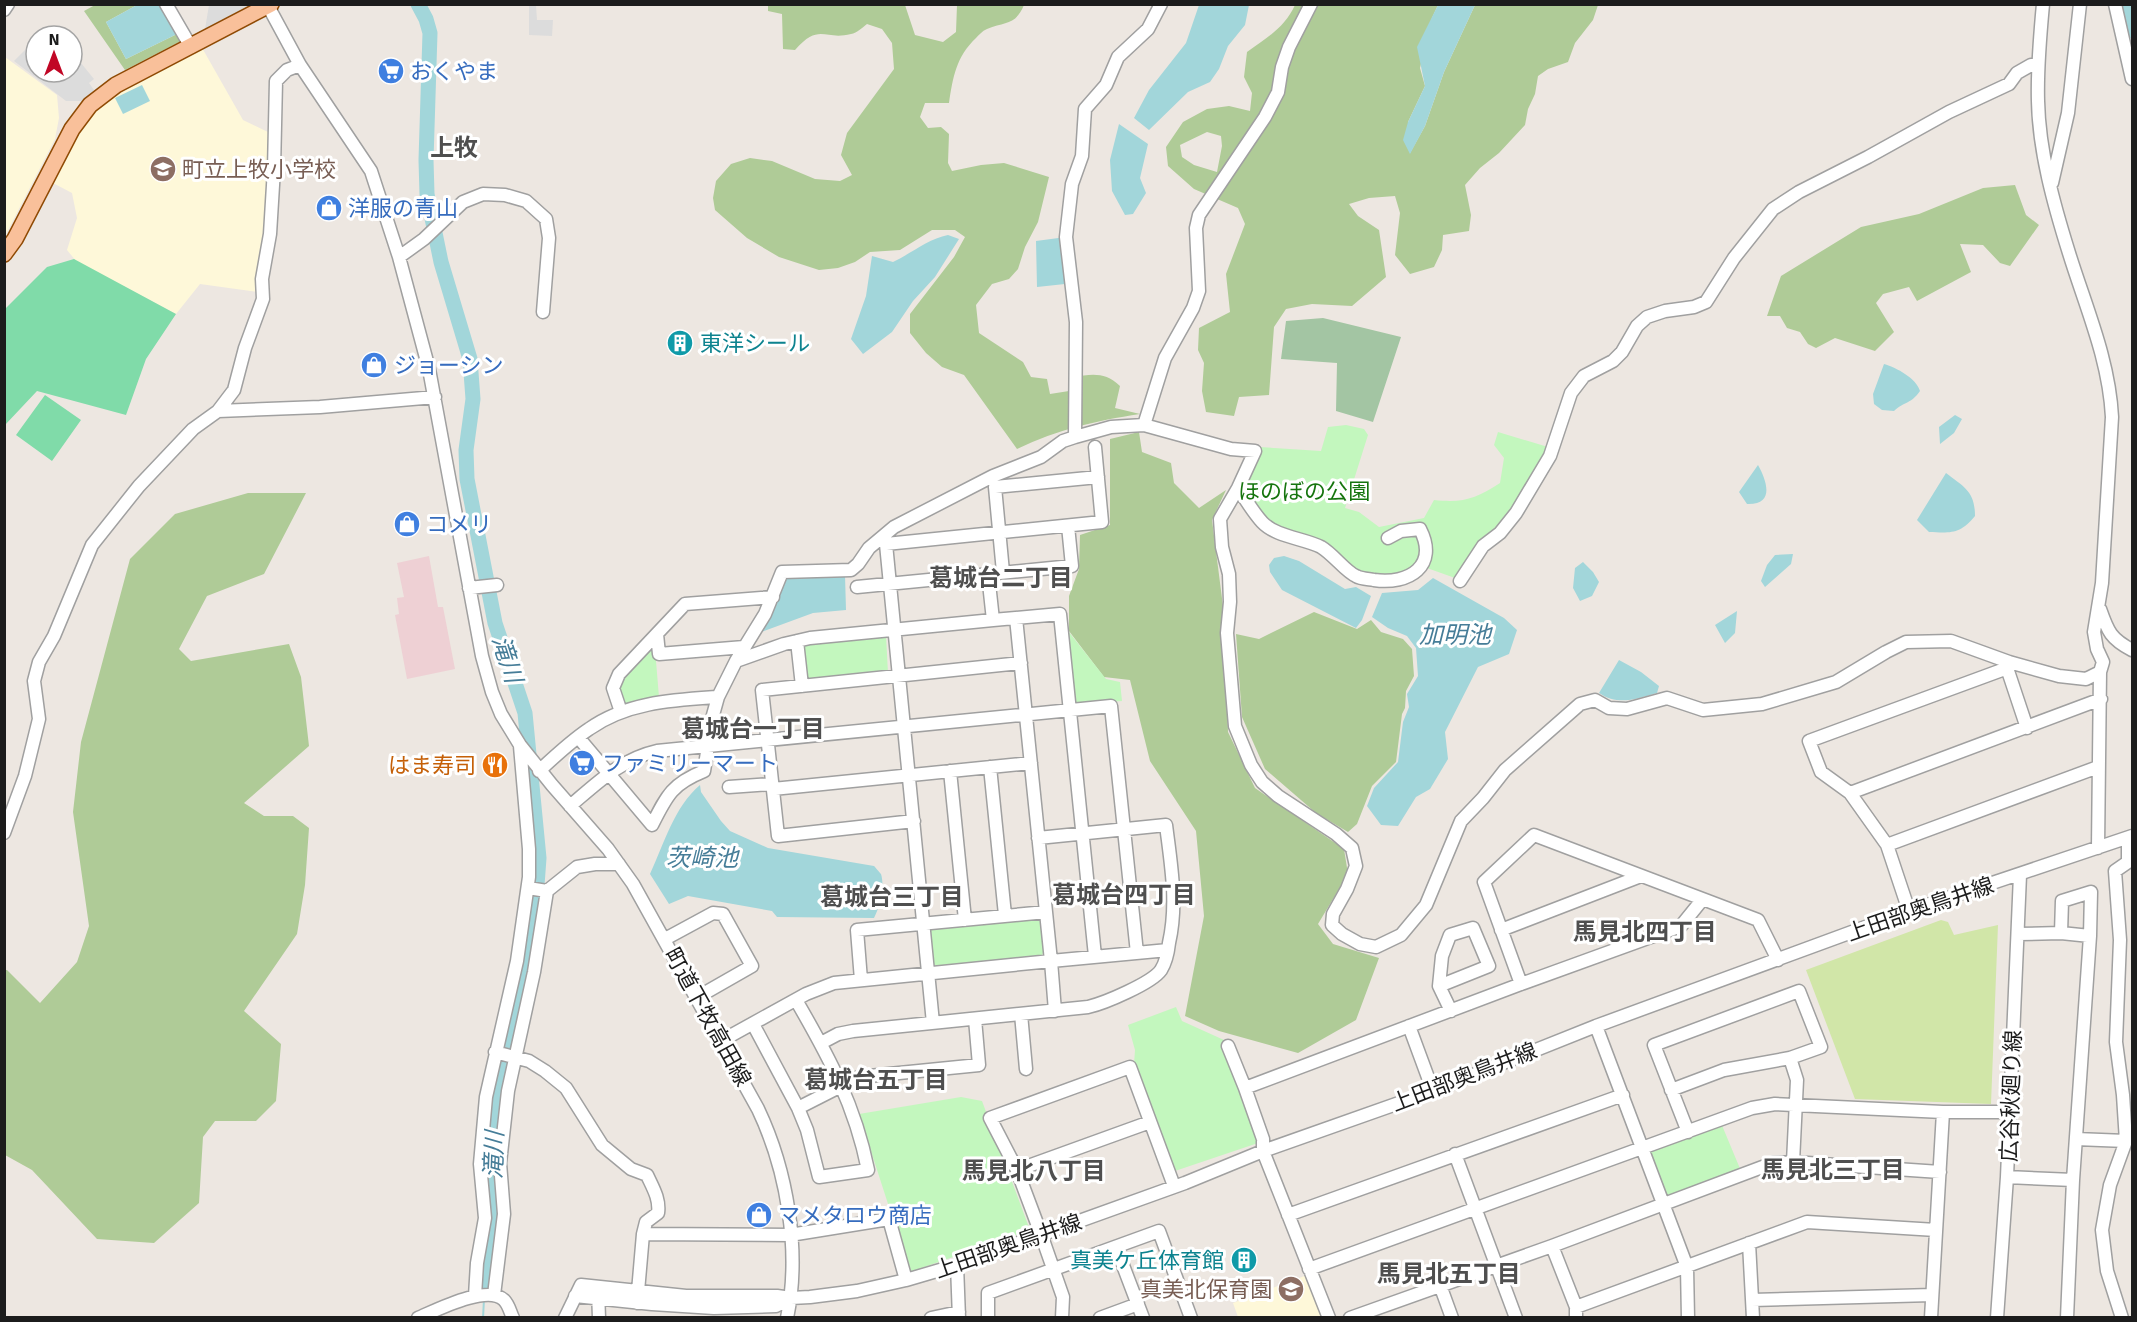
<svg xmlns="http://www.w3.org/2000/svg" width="2137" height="1322" viewBox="0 0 2137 1322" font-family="Signika,'Noto Sans JP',sans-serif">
  <rect width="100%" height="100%" fill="#ede7e1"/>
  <!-- commercial -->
  <path fill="#eed0d4" d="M429,556L438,607H443L455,669L407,679L395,615L399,614L397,598L404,597L397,563Z"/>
  <!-- education -->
  <path fill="#fef8d9" d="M201,46L243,120L270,133L267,226L258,260V292L200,284L176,314L76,261L67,250L77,218L72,193L51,182L78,128L103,99Z
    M5,57L57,95L59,118L55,139L5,236Z
    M1307,1275L1323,1317H1238L1233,1303Z"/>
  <!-- grass -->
  <path fill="#d1e6a8" d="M1941,920L1948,922L1954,935L1998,925L1991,1104L1855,1099L1806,970Z"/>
  <!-- forest -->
  <path fill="#afcb97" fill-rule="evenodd" d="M95,5H137L106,22L126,59L177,34L181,41L125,70L84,11Z
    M768,5H905L915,35L943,42L956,32L957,5H1024C1015,26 1006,21 987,29C982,31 979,35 976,38C956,57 953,77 949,103H925L920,117L928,128L941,127L949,134L948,163L952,171L981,165L1004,163L1049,177L1038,222L1025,247L1018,269L1009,279L992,284L976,305L979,333L1023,362L1031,377L1047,379L1050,394L1069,391L1073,377C1093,374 1105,372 1120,386L1115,408L1140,414C1095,421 1059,429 1017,449L964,375L942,367L926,353L910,333V314L954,257L965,237L955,230H932L900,250L870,252L855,262L838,268L819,270L779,257L747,238L715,210L713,198L716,181L731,164L750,158L772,161L815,179L840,181L852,175L841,155L847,133L894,69L892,43L882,29L867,24C863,27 857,33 851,34C824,41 820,22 795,50L783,49L782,14L768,11Z
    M1295,5H1438L1432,18L1420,68L1425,86L1408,122L1410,153L1425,126L1444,72L1475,5H1598L1593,20L1575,43L1568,62L1548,69L1538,76L1535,94L1528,109L1525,125L1499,153L1480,168L1465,185L1471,215L1469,231L1443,235L1442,250L1434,267L1410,274L1395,255L1400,213L1395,196L1369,198L1349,204L1358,216L1379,230L1386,277L1352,306L1312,304L1286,309L1274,327L1269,395L1239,397L1234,416L1206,412L1202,391L1204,363L1198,350L1199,328L1230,312L1226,274L1245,224L1238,208L1194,189L1168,166L1166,147L1183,122L1207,109L1229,106L1250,111L1252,93L1244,77L1247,52C1267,38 1285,27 1295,5ZM1207,132L1221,136L1222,146L1217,172L1194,165L1182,157L1180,145Z
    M2015,185L2026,215L2039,225L2010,266L2000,263L1983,245L1960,244L1971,272L1917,301L1909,287L1883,294L1876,303L1894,332L1875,351L1835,338L1816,348L1808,344L1800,332L1787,328L1780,316H1767L1781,276L1861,227L1919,214L1983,188Z
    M1139,432L1142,452L1171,463L1174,483L1199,508L1226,490L1212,520L1224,614L1228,732L1255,788L1344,849L1348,874L1318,924L1333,944L1379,958L1356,1020L1298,1053L1219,1031L1185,1016L1204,916L1196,831L1150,761L1130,680L1104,677L1069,631V596L1079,569L1080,535L1110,525V439Z
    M248,493H306L264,574L207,596L179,649L191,661L289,644L301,677L309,746L244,803L264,816H293L309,828L305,885L297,934L244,1011L281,1044L276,1101L256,1121H215L203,1137L199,1203L154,1243L97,1239L32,1170L5,1155V970H7L40,1003L77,962L89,926L73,812L81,742L130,559L175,514Z
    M1314,612L1357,629L1371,620L1381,632L1403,639L1412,649L1414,676L1406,691L1405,708L1402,714L1396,762L1372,786L1357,824L1348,832L1316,813L1265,769L1242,717L1236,634L1259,639Z"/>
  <!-- cemetery -->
  <path fill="#a3c5a3" d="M1323,318L1401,337L1373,422L1336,411L1337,363L1281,359L1286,321Z"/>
  <!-- park -->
  <path fill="#c3f7be" d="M1346,425L1364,429L1368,435L1345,508L1359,512L1379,527L1424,518L1434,500C1464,503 1475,499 1500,483L1504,458L1494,445L1498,432L1548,447L1526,491L1496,531L1472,554L1455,578L1427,568L1394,576L1359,573L1325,544L1268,521L1243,488L1259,447L1321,451L1328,427Z
    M1065,627L1106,679L1120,682L1122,701L1073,705Z
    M886,636L888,673L807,679L802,645Z
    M652,647L655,649L659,697L625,706L615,688L623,676Z
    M1038,917L1041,919L1044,952L1041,956L937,966L931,963L929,932L933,927Z
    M1176,1007L1182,1021L1224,1040L1261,1142L1172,1172L1134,1064L1135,1050L1128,1025Z
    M961,1097L982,1101L1030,1230L910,1272L859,1114Z
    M1721,1123L1741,1171L1666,1198L1649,1150Z"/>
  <!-- pitch -->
  <path fill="#80dba9" d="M74,259L176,314L146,359L126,415L37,391L5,425V309L47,267Z
    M45,395L81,420L52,461L16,435Z"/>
  <!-- parking -->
  <path fill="#dcdcdc" d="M209,5V4L251,5L205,29Z
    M529,5H536L537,20H553L552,36L529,35Z
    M36,39V72H72V52L94,79L89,83L94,90L83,101H66L14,61Z"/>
  <!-- water -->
  <path fill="#a2d6da" d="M137,5H161L177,34L126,59L106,22Z
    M1199,5H1249L1245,25L1228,46L1219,69L1210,82L1188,92L1149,130L1134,118L1149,90L1186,43Z
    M1438,5H1475L1444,72L1425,126L1410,154L1403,140L1408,122L1425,86L1417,47Z
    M142,85L150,101L123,114L115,98Z
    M1119,124L1148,144L1140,178L1146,193L1133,214L1125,215L1112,191L1110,160Z
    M948,235L959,239L935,277L913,301L892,332L863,354L851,339L866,296L872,256L893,262C912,253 928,239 948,235Z
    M1066,237L1065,284L1037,287L1036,241Z
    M1884,364C1897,368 1916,378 1920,391C1911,404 1905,401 1894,411L1882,410L1874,404L1873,394Z
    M1955,415L1962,419L1954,433L1940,444L1939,427Z
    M1758,465C1767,481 1775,505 1747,504L1739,492Z
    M1946,473C1964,487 1975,491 1975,516C1960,534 1952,533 1929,532L1917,520Z
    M1793,554L1791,564L1765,587L1761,581L1767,565L1775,555Z
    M1284,556L1299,561L1345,589L1356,587L1371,596L1362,620L1356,628L1282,590L1270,572L1269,565L1274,558Z
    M1583,562L1593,572L1599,582L1592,596L1580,601L1573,588L1575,568Z
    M789,574L845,575L846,610L813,613L756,634L767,622Z
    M1433,578L1504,618L1517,630L1509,654L1478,667L1445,732L1448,759L1430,789L1416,797L1398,826L1381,825L1367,806L1374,788L1398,762L1403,722L1409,707L1407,694L1418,676L1416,648L1407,636L1388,628L1372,617L1382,593L1418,590Z
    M1737,611L1735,633L1725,643L1715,625Z
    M1619,660L1641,672L1659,686L1657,693C1636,699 1618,706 1599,693Z
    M700,785L701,792L721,821L730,831L768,848L874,866C875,867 880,873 881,874C885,887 880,906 874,918L777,917L772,911L688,896L669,904L650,874C664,844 674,807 700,785Z"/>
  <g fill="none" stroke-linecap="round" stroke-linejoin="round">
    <!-- stream -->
    <path stroke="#a2d6da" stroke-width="2" d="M483,1318L484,1299"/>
    <!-- river -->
    <path stroke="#a2d6da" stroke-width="15" d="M418,4L426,19L430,33L426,160L427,194L441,262L470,359L473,399L466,450L467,479L495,623L525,713L539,858L536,899L527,959L497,1102L490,1172L494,1217L485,1291
      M2125,4L2132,31"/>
    <defs>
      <path id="minor" d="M166,4L191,47
        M267,4L300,65L371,171L399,257L429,369L482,656L492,692L501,714L520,745L552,785L608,849L633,884L758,1109C787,1170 801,1251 787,1318
        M2043,4C2040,36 2037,69 2038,101C2039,152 2054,205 2069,253C2086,308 2109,359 2112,417L2102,583L2094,632L2097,649L2103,662L2100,672L2098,848
        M2115,4L2132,79
        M4,10L8,4
        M2052,183L2068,113L2080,4
        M399,257L424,239L463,202L483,194L505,195L526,201L546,219L549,238L543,312
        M218,411L320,407L435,397
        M1144,425L1165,358L1193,308L1199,291L1196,228L1199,215L1265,117L1278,92L1282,67L1289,47L1311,4
        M1075,437L1076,322L1066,237L1072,184L1082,156L1085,109L1106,85L1118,57L1148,29L1161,4
        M1238,488C1245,499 1253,512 1262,522C1276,537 1303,538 1321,547C1333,554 1346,572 1356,576C1361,579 1369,579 1374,580C1409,585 1439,566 1420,529L1401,531L1388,538
        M1003,572L995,487L1098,477
        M988,574L993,620L1060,614L1095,956
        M1460,581L1483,546L1500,533L1516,513L1550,456L1571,393L1584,376L1613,361L1622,352L1637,326L1647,317L1665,311L1694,307L1706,302L1734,258L1773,209L1799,192L1868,157L1949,112L2009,84L2017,73L2031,65H2038
        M857,587L1072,566L1068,526
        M469,588L497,585
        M2100,609C2108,632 2111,639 2132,650
        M1016,618L1051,961L1168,950
        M657,634L659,654L744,647
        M797,641L802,686
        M736,661L784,644L810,638L993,620
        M2006,665L2027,728
        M621,712L613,688L619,674L685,604L773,597
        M578,737L652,825C667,795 672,784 704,771L713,715L718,697L736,661L765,614L782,572L851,570L858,564L869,548L894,527L993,476L1041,457L1063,441L1075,437L1111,427L1144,425L1231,449L1255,451L1238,488L1220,519L1222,547L1229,574L1230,602L1227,633L1235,726L1251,765L1262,782L1278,796L1336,834L1352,848L1356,866L1347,889L1333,914L1332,925L1342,934L1360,944L1376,947L1401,935L1426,905L1461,821L1483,798L1505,770L1580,704L1595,700L1609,708L1627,709L1667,698L1703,710L1762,704L1836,682L1886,652L1906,642L1951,641L2009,662L2059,676L2086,679L2100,672
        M990,767L1005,915
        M539,771C555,756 571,741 589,729C627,702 673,700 718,697
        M950,771L965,920
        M729,787L772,784
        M773,789L1031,763
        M1850,793L2101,699
        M570,806C597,783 621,759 657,751L1111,706L1137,953
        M914,821L778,836L762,690L1021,663
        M4,833L25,776L39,719L34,681L39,662L54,636L92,545L139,486L193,429L218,411L234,390L245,348L263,299L262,279L270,234L274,169L276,81L287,70L300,65
        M1887,845L2098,767
        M528,888L547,891L577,867L595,864H619
        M1909,911L1887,845L1850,793L1821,772L1809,741L2002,670L2009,662
        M1501,930L1641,876
        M2061,933L2062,901L2091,892L2090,936L2073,1180L2067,1318
        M2018,934L2061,933L2090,936
        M665,939L713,913L723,914L752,966L696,998
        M861,980L857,930L1046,912
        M1521,984L1484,882L1534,835L1758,920L1778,960
        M1439,986L1489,966L1473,928L1450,935L1442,956L1439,986L1451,1011
        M1021,1014L1026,1069
        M933,1023L886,544L1102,522L1095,447
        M753,1024L798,1108L807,1130L819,1177L868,1170C855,1105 829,1057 796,1000
        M1409,1026L1433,1091
        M1596,1026L1687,1267L1688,1318
        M721,1041L806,994L834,983L1051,961L1055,1011
        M821,1043L838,1034L853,1031L1088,1007C1105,1003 1152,983 1161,970C1166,962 1168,952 1169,943C1178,903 1171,865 1166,825L1038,838
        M1228,1046L1245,1088
        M495,1052L529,1061L545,1071L566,1088L602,1145L631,1169L647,1175C653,1188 660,1199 658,1213L646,1222L643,1234
        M1790,1058L1797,1080L1793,1162
        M1671,1090L1724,1070L1790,1058L1821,1047L1799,991L1654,1045L1688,1132
        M798,1108L859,1077L979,1065L975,1019
        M2076,1139L2126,1141
        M1455,1154L1516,1318
        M1017,1170L1150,1122
        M2007,1177L2073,1180
        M1288,1215L1623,1095
        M1749,1243L1753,1318
        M1552,1246L1576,1307V1318
        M1116,1247L1143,1318
        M957,1265L959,1318
        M1309,1269L1752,1108L1775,1104L1943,1112H2009
        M1440,1285L1452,1318
        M598,1291L599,1318
        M494,1295L504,1214L500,1163L508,1091L534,972L547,891
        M475,1296L477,1263L485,1218L480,1164L486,1097L517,961L529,877V849L520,746
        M575,1296L652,1304L714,1308L776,1306L791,1298
        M1752,1300L1932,1295
        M637,1303L643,1234L790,1235L889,1219L906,1280
        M1576,1307L1807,1222L1936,1230
        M418,1318C437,1310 487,1284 504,1300C509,1305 510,1312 513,1318
        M565,1318L581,1285L686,1296H777L791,1298L810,1297L857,1291L906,1280L957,1265L1185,1183L1263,1151L1433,1091L1596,1026L1909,911L2132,836
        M931,1318L959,1312
        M988,1318V1293L1159,1231L1191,1318
        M1062,1318L1063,1297L1041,1234L1017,1170L990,1118L1130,1067L1174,1186
        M1100,1318L1138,1304
        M1329,1318L1263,1151V1139L1245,1088L1521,984L1681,926L1702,900
        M1350,1318L1552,1246L1773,1163L1793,1162L1940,1172
        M1931,1318L1943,1112
        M1997,1318L2007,1177L2020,875
        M2122,1318L2107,1271L2102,1230L2110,1185L2126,1141L2123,1095L2116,1042L2120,940L2115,871L2128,862V838"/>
      <path id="major" d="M4,254L15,239L72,129L90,105L116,85L271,4"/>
    </defs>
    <!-- minor casing -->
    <use href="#minor" stroke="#a0a0a0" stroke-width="15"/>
    <!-- major casing -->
    <use href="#major" stroke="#8f4a04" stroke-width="18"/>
    <!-- minor -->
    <use href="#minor" stroke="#fff" stroke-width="12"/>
    <!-- major -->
    <use href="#major" stroke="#f9c09a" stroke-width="15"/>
  </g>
  <!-- icons -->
  <defs>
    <symbol id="supermarket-disc" viewBox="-11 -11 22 22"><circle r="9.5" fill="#3f7fe0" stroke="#fff"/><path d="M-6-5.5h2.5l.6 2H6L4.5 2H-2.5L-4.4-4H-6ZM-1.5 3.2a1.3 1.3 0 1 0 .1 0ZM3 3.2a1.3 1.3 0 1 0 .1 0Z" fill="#fff"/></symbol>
    <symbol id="school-disc" viewBox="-11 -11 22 22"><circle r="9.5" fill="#8d6e63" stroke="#fff"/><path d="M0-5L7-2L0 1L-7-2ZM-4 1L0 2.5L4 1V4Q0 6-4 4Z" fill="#fff"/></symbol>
    <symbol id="shop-disc" viewBox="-11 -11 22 22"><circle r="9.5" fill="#3f7fe0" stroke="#fff"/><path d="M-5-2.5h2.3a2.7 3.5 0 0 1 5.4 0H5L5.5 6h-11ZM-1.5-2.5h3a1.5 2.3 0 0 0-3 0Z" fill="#fff"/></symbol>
    <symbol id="building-disc" viewBox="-11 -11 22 22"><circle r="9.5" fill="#0f9aa8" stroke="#fff"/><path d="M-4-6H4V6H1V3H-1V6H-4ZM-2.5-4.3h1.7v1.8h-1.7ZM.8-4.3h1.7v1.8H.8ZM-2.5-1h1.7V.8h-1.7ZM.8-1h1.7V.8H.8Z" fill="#fff"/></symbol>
    <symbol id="restaurant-disc" viewBox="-11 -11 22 22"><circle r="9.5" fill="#e8710a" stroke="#fff"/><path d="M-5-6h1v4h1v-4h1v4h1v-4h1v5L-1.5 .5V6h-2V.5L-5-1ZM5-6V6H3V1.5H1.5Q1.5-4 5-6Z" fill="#fff"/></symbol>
  </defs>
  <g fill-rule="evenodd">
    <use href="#supermarket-disc" x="376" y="56" width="30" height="30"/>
    <use href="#school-disc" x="148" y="154" width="30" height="30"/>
    <use href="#shop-disc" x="314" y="193" width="30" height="30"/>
    <use href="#building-disc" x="665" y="328" width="30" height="30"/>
    <use href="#shop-disc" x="359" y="350" width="30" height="30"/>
    <use href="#shop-disc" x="392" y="509" width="30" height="30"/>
    <use href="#supermarket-disc" x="567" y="748" width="30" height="30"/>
    <use href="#restaurant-disc" x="480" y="750" width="30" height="30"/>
    <use href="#shop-disc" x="744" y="1200" width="30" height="30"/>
    <use href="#building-disc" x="1229" y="1245" width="30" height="30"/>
    <use href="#school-disc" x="1276" y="1274" width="30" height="30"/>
  </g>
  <g text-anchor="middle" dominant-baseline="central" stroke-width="6" stroke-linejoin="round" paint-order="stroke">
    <!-- shop labels -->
    <g font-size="22" fill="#366cbe" stroke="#fff" text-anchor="start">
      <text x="410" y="71">おくやま</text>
      <text x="348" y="208">洋服の青山</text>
      <text x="394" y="365">ジョーシン</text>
      <text x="426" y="524">コメリ</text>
      <text x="602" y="763">ファミリーマート</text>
      <text x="778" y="1215">マメタロウ商店</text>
    </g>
    <!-- education labels -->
    <g font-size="22" fill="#785e54" stroke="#fff" text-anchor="start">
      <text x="182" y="169">町立上牧小学校</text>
      <text x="1272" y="1289" text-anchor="end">真美北保育園</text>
    </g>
    <!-- culture labels -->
    <g font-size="22" fill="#0d838f" stroke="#fff" text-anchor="start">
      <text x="700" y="343">東洋シール</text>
      <text x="1224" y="1260" text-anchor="end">真美ケ丘体育館</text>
    </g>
    <!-- park labels -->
    <g font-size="22" fill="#16750e" stroke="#fff">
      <text x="1304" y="491">ほのぼの公園</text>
    </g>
    <!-- food labels -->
    <g font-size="22" fill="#c56008" stroke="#fff" text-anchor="end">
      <text x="476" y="765">はま寿司</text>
    </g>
    <!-- street labels -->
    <g font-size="22" fill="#1c1c1c" stroke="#fff">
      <text transform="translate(1920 909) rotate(-19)">上田部奥鳥井線</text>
      <text transform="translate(708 1017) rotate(61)">町道下牧高田線</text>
      <text transform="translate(1464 1077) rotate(-21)">上田部奥鳥井線</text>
      <text transform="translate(2011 1096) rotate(-88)">広谷秋廻り線</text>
      <text transform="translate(1008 1246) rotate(-19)">上田部奥鳥井線</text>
    </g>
    <!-- neighbourhood labels -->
    <g font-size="24" font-weight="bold" fill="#4f4f4f" stroke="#fff">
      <text x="454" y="148">上牧</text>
      <text x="1001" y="578">葛城台二丁目</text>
      <text x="753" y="729">葛城台一丁目</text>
      <text x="1124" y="895">葛城台四丁目</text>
      <text x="892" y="897">葛城台三丁目</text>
      <text x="1645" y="932">馬見北四丁目</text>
      <text x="876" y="1080">葛城台五丁目</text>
      <text x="1833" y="1170">馬見北三丁目</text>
      <text x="1034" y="1171">馬見北八丁目</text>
      <text x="1449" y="1274">馬見北五丁目</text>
    </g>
    <!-- water labels -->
    <g font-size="24" font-style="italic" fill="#467d98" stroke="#fff">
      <text x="1455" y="635">加明池</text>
      <text transform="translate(507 659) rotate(72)">滝川</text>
      <text x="702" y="858">茨崎池</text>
      <text transform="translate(494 1155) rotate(-88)">滝川</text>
    </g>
  </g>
  <!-- border -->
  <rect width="2137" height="1322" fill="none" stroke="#1c1c1c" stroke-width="12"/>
  <!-- north arrow -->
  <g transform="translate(54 54)"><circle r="28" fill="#ffffff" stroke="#a4a4a4" stroke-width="1.5"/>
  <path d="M0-4.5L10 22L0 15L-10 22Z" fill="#c10625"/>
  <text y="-9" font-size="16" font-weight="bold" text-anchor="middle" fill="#1c1c1c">N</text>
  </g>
</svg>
